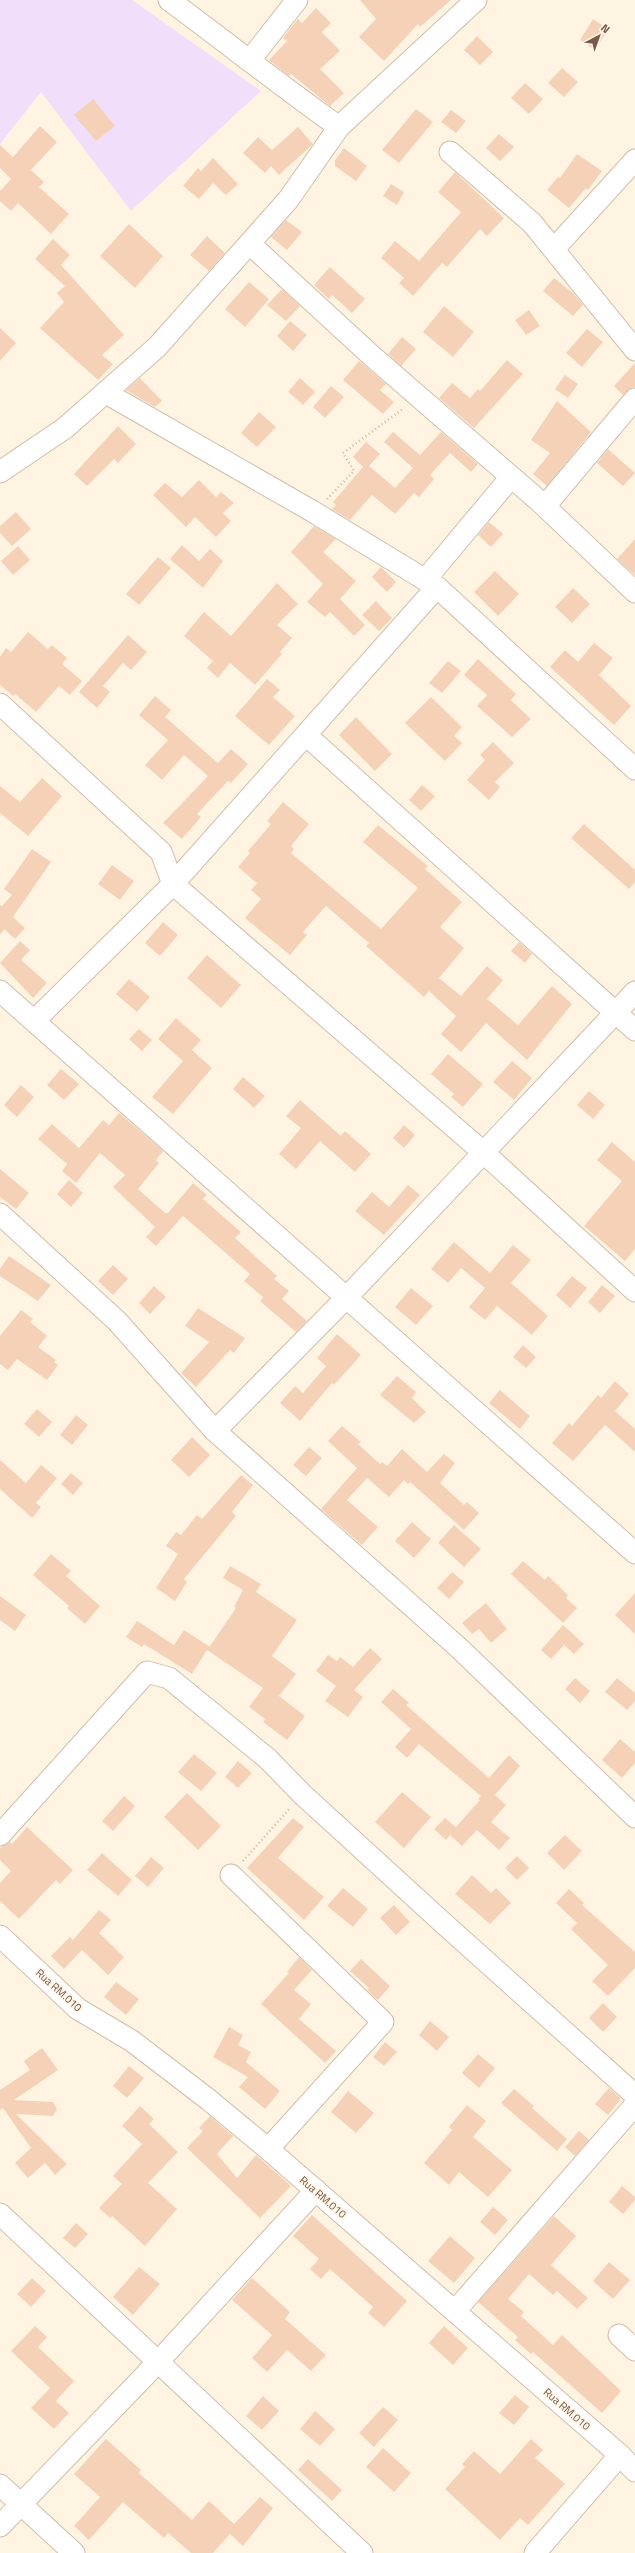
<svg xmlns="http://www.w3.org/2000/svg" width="635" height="2553" viewBox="0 0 635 2553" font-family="'Titillium Web',sans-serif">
  <rect width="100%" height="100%" fill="#fef4e1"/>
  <!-- education -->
  <path fill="#f1defa" d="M0,0H132L261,91L131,211L41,92L0,144Z"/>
  <!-- building -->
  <path fill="#f5d2b7" d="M360,0H451L420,27L418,24L384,61L359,37L376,19Z
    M316,8L331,23L322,32L340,51L320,69L344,93L330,106L291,74L289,76L269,60L287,41L283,38L298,19L302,23Z
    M593,19L608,29L595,50L580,40Z
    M477,36L493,52L480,65L464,50Z
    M562,68L578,82L564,97L548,83Z
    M525,83L543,99L529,114L511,98Z
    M93,99L115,126L96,141L74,115Z
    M416,109L433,122L399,163L382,150Z
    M451,110L466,121L456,133L441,122Z
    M40,126L57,142L31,170L44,182L39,187L69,214L51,234L18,203L11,211L0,201V191L11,179L0,168V145L13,157Z
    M298,127L313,144L279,175L271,166L265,173L243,153L258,137L272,150Z
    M499,134L514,147L500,161L486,148Z
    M344,148L367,166L356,181L335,166V160Z
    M577,154L602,171L588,190L586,188L569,208L547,190L558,177L560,178Z
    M213,158L238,184L226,195L213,183L199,199L183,186L198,168L201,171Z
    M455,172L504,218L487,236L480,229L447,267L442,263L413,296L399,283L404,278L381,258L395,241L419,261L461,212L438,192Z
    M391,184L404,192L397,205L383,196Z
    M286,220L302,232L287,250L271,237Z
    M129,224L163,256L135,288L100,256Z
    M207,236L225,253L209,271L190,255Z
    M53,239L70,255L61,265L124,335L102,355L113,364L98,380L40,328L64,302L57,293L65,286L35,259Z
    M330,267L365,299L352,313L332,295L329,299L314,285Z
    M554,278L573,293L583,305L573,316L543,291Z
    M249,282L269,299L245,327L225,309Z
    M282,289L300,306L286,321L267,305Z
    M444,306L474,332L453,357L423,332Z
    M529,310L540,326L526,335L515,320Z
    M290,321L307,335L293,351L277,336Z
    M0,328L16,343L0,361Z
    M587,329L603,342L582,367L566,353Z
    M402,337L416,349L401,366L388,354Z
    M507,360L523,374L474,428L439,398L452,383L470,398L478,389L480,391Z
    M359,361L386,384L380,390L394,402L383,414L343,380Z
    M635,363V387L631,388L623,395L614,386Z
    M565,375L578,384L568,398L555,389Z
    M140,378L162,401L155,407L126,390Z
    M300,378L315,392L303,405L288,392Z
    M331,386L344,397L325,418L313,407Z
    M557,401L591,432L547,486L533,474L550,453L531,440Z
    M259,412L276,427L257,447L241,433Z
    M118,426L136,444L118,463L114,459L87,486L74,474Z
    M393,432L420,455L441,432L478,464L471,472L450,453L430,475L434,479L419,497L414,493L395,514L372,495L350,520L332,509L336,505L333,502L363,467L353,457L366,442L380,454L369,466L395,488L413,468L384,442Z
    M608,449L635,473L623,486L597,463Z
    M199,480L216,497L221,492L234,503L223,513L231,521L216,537L195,517L186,527L153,495L165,483L182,497Z
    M16,512L31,529L12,546L0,533V526Z
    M489,522L503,534L491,547L478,535Z
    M314,526L336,539L323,552L356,581L340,599L365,625L354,636L330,612L325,617L307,602L323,584L291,552Z
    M635,539V575L617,559Z
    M182,545L199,561L210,549L223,561L203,588L170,559Z
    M18,546L30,560L13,575L1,561Z
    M158,557L171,568L139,605L126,594Z
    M381,567L396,582L387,592L372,577Z
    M495,571L519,594L498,616L474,592Z
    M277,583L298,604L277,625L292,638L280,652L282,654L255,685L230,663L218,678L207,668L213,661L184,636L204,612L231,636Z
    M573,588L590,604L572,623L555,607Z
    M376,601L392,618L379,631L362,615Z
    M28,632L48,649L52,645L67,658L62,664L82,681L70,695L59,686L36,712L15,694L13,696L0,685V657L6,648L11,652Z
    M128,635L147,652L131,670L123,663L103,686L110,692L97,708L79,692Z
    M594,643L613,658L599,675L631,706L614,725L550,667L565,650L578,662Z
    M478,659L516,694L511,700L531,719L512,737L477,706L487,695L464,675Z
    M448,661L461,671L442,693L429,683Z
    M267,679L280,690L273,697L295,716L269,745L235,716Z
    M155,696L171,710L165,717L218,763L231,749L248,764L231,783L228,781L197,814L201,817L182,839L163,823L208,776L184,755L162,780L145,765L168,740L139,715Z
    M431,697L462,727L454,736L462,743L445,761L405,723Z
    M356,717L392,754L375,771L339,735Z
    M493,742L514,763L495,782L500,787L489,800L467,780L485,760L480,755Z
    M42,778L62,796L28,836L0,813V786L20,802Z
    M422,785L435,796L421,811L409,800Z
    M283,802L309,824L291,846L294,849L291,853L381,929L418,888L363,842L378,825L428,866L425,869L462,902L440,927L464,948L439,978L461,996L487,966L503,980L487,999L518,1025L552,986L572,1004L527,1060L486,1023L461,1052L441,1034L456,1016L429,991L424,997L366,946L369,943L326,906L303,932L307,935L290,955L245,918L261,899L251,890L257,883L238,867L250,853L248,851L271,824L267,821Z
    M584,824L635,870V882L629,889L571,838Z
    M32,849L51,862L13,917L25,928L15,939L4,929L0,935V905L2,906L12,895L4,889Z
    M112,865L134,881L120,900L98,884Z
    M163,922L178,935L160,956L145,943Z
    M20,941L30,950L21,960L47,983L33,998L0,963Z
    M519,942L532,954L525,963L511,951Z
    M207,955L241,985L221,1008L187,978Z
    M129,979L150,997L137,1012L116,994Z
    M176,1018L201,1040L192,1050L212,1068L173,1114L152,1097L183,1061L158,1039Z
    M139,1029L152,1040L142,1051L129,1039Z
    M448,1054L483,1084L463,1107L451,1097L454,1094L431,1074Z
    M512,1061L532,1078L514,1100L493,1082Z
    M61,1069L79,1084L64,1100L47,1085Z
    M243,1077L265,1096L254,1108L233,1089Z
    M21,1085L34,1097L17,1117L4,1105Z
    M589,1091L605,1105L593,1119L577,1105Z
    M300,1100L341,1136L345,1131L371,1154L355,1172L320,1141L296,1169L279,1154L301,1128L286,1116Z
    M119,1113L163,1151L156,1160L159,1163L138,1189L165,1213H168L193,1183L207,1195L203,1199L241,1232L235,1238L277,1276L274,1279L289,1291L282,1299L307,1321L296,1332L260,1301L263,1297L244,1281L250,1274L183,1216L156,1246L146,1237L155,1227L113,1187L125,1175L100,1153L76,1183L62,1171L67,1164L38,1139L52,1124L79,1148L103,1120L109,1125Z
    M404,1125L415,1135L404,1148L393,1138Z
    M612,1142L635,1162V1249L625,1261L584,1226L622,1181L597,1160Z
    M0,1169L29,1193L16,1209L0,1197Z
    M69,1180L83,1193L71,1207L57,1194Z
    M408,1185L420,1195L384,1235L355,1211L372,1192L389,1207Z
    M454,1242L490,1273L513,1245L531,1260L511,1283L548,1316L532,1335L497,1306L485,1320L469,1307L485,1288L461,1268L448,1283L431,1269Z
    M9,1256L51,1285L38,1301L0,1276V1269Z
    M113,1265L128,1279L113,1295L98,1281Z
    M572,1276L587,1288L570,1308L556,1295Z
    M602,1285L615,1296L600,1313L588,1302Z
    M154,1286L166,1297L150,1314L139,1303Z
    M411,1288L433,1306L416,1325L395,1307Z
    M198,1308L245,1338L234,1353L230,1350L196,1387L181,1373L209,1342L185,1326Z
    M21,1310L33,1319L30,1322L47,1336L38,1347L56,1360L54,1362L58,1365L47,1380L17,1359L8,1370L0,1364V1336Z
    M337,1334L361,1355L334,1385L332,1383L300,1421L280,1403L295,1386L303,1393L326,1366L317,1358Z
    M523,1345L536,1357L526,1368L513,1357Z
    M397,1376L416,1392L412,1398L426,1412L414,1423L380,1395Z
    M615,1381L629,1394L615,1411L635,1429V1452L605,1425L573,1461L552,1443L569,1423L572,1426L598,1395L601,1398Z
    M500,1390L530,1416L520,1429L489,1403Z
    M37,1409L52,1422L39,1437L24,1424Z
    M76,1415L88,1425L72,1445L60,1435Z
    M342,1426L361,1442L358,1444L380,1464L382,1462L387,1466L402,1449L427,1472L444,1454L455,1463L440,1483L464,1505L467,1502L479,1513L464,1530L410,1482L408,1484L404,1480L389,1497L367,1478L347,1500L378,1527L362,1545L321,1509L357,1468L328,1441Z
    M192,1437L210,1455L189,1477L171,1460Z
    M309,1447L322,1458L306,1476L293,1465Z
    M0,1460L26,1483L41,1465L57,1478L36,1503L41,1507L32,1518L0,1489Z
    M71,1473L83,1483L73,1495L61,1484Z
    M241,1475L253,1485L232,1512L236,1516L184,1579L187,1582L175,1601L156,1588L178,1554L166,1546L176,1532L181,1535L197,1515L202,1519Z
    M412,1522L431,1539L414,1558L395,1541Z
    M454,1525L481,1549L464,1567L438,1543Z
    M51,1554L71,1571L66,1576L100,1606L85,1624L67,1608L69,1606L33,1575Z
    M523,1561L545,1580L548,1576L568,1595L566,1598L577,1608L563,1623L511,1574Z
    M230,1566L261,1584L256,1592L297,1620L272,1656L296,1674L279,1696L305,1716L287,1740L263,1722L265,1719L249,1707L263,1688L207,1650L192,1674L144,1644L142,1647L126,1637L137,1621L174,1645L184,1630L210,1647L208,1649L236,1608L234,1607L243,1590L223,1578Z
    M452,1572L464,1582L449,1599L437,1588Z
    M635,1593V1634L615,1615Z
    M0,1596L26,1615L15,1631L0,1620Z
    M486,1603L507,1629L491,1643L479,1629L472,1634L462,1623Z
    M563,1625L584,1644L574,1654L564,1645L551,1659L541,1650Z
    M370,1648L382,1659L354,1690L363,1697L348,1717L325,1701L336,1686L316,1671L328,1655L337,1661L340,1657L353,1667Z
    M575,1678L590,1691L580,1703L565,1689Z
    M617,1678L635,1693V1701L627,1710L605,1692Z
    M393,1689L409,1703L406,1705L489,1778L509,1755L520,1766L495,1795L506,1805L491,1822L510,1838L499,1850L477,1830L462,1846L450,1835L446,1840L434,1829L445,1818L456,1827L480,1800L478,1799L481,1796L419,1744L407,1758L395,1747L411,1729L381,1702Z
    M620,1739L635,1752V1763L622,1778L602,1760Z
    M194,1754L217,1773L201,1791L178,1772Z
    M238,1761L252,1773L238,1788L225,1777Z
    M402,1792L431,1817L404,1848L375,1822Z
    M187,1793L221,1826L198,1850L164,1817Z
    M124,1796L135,1806L113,1831L102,1821Z
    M293,1818L304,1827L278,1858L324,1897L304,1920L247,1868Z
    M27,1827L73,1870L60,1884L56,1880L19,1919L0,1901V1883L11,1871L0,1860V1848L10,1842L12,1844Z
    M565,1835L582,1851L564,1870L547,1853Z
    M102,1853L132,1880L118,1896L87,1870Z
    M517,1856L529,1868L517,1880L505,1868Z
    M151,1857L164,1868L148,1887L135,1876Z
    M472,1875L491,1893L496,1888L511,1903L490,1924L455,1894Z
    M343,1888L368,1909L353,1927L327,1906Z
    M569,1889L584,1903L582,1905L635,1952V1968L608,1996L592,1981L608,1965L571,1929L577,1923L556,1903Z
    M394,1905L410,1922L396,1935L380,1918Z
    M99,1910L111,1920L99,1933L124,1957L108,1975L82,1950L64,1969L51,1956L70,1937L73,1940Z
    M299,1957L312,1970L294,1990L311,2004L299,2019L336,2051L325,2063L261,2004L289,1973L287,1972Z
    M361,1959L390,1986L378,2000L367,1990L369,1988L350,1971Z
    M116,1982L139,1999L126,2015L104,1997Z
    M603,2003L617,2017L603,2032L589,2018Z
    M430,2021L449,2037L437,2051L419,2035Z
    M229,2027L243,2035L238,2045L251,2052L246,2062L280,2091L265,2109L239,2087L248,2077L213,2057Z
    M385,2042L397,2052L384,2066L373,2057Z
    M42,2048L58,2070L14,2100L53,2102L57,2109L53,2116L16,2114L67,2164L55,2175L45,2163L28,2178L15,2163L31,2148L3,2108L0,2110V2090L30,2070L24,2061Z
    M478,2054L495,2068L479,2088L462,2073Z
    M129,2066L144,2078L127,2098L113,2086Z
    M609,2088L621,2099L608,2115L595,2104Z
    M514,2089L534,2106L532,2108L567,2139L557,2151L501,2103Z
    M348,2091L374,2113L356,2133L331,2112Z
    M467,2105L486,2121L473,2137L512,2170L488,2197L459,2172L449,2185L424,2163L452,2130L449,2127Z
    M140,2106L154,2119L149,2124L178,2152L148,2183L177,2209L145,2246L112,2216L110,2218L99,2208L122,2184L113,2176L142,2144L122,2126Z
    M210,2116L233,2136L217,2154L237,2178L256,2155L291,2186L260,2218L187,2148L203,2131L199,2128Z
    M579,2131L589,2140L575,2156L565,2147Z
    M622,2186L635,2197V2200L623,2214L609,2202Z
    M493,2207L508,2220L495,2235L480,2222Z
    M312,2215L407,2301L384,2327L368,2313L373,2307L330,2269L321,2279L310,2269L319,2259L293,2236Z
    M554,2216L576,2236L551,2265L588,2298L577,2309L557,2291L553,2295L529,2274L508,2299L524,2312L521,2316L553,2345L562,2335L621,2391L602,2413L533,2352L531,2354L515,2340L518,2337L478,2302Z
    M76,2223L88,2234L75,2248L63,2238Z
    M450,2236L475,2258L454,2283L428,2261Z
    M609,2262L630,2280L613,2299L593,2281Z
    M139,2267L160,2284L133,2315L113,2297Z
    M32,2278L46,2291L31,2307L17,2294Z
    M252,2278L290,2312L285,2319L326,2355L311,2371L287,2350L267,2372L252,2358L272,2335L232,2300Z
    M35,2326L47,2337L38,2347L74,2381L56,2401L69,2413L54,2429L31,2408L50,2388L11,2351Z
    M444,2326L468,2348L453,2365L429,2343Z
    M515,2395L529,2407L514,2425L499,2413Z
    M263,2396L279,2411L262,2430L246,2416Z
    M383,2407L398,2420L374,2447L359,2433Z
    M315,2411L335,2429L320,2446L300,2429Z
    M106,2439L141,2470L139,2473L192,2520L209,2501L234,2524L260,2497L273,2508L243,2546L230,2534L213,2553H191L168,2533L164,2538L123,2502L89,2540L74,2526L100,2497L74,2474Z
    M531,2439L543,2450L535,2458L565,2484L528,2525L520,2518L500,2540L445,2489L465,2467L462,2464L474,2451L500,2474Z
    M383,2448L411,2473L394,2492L366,2467Z
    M308,2459L342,2490L332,2501L298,2470Z"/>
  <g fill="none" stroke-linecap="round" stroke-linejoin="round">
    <defs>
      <path id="street" d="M169,0C226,42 281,86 339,127
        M250,60L297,0
        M450,152L532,223L635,350
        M250,244L373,357L538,500L635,592
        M554,249L635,160
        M106,393L312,511L437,587L635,769
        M0,472L65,428L157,347L288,200L339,127L476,0
        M545,506L635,399
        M425,580L511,477
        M0,704L161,852L173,884L483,1152L635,1291
        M306,735L635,1030
        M0,991L635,1553
        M34,1021L173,884L437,587
        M0,1214L117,1321L215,1431L459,1648L635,1817
        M215,1431L347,1297L635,992
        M0,1835L147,1672L169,1678L268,1759L302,1794L441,1921L635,2095
        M231,1875L383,2022L268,2149
        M0,1936L78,2009L132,2041L209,2100L268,2149L620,2455L635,2471
        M0,2214L362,2553
        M455,2311L635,2105
        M619,2335L635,2350
        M0,2485L74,2553
        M0,2526L157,2363L316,2190
        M535,2553L620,2455"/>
    </defs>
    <!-- street casing -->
    <use href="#street" stroke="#d2bdaa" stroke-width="23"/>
    <!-- path -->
    <path stroke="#dab59a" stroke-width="2.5" stroke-dasharray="1 3" stroke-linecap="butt" d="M327,499L354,471L343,453L404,408
      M243,1861L290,1808"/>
    <!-- street -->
    <use href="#street" stroke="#fff" stroke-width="21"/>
  </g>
  <g text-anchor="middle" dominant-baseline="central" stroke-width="3.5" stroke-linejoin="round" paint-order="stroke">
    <!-- street labels -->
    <g font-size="11" fill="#775946" stroke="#fff7e9">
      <text transform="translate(59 1990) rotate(42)">Rua RM.010</text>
      <text transform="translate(323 2197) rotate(41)">Rua RM.010</text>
      <text transform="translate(567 2409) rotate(41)">Rua RM.010</text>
    </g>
  </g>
  <!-- north arrow -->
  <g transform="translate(599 36) rotate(41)" stroke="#fff7e9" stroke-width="3" paint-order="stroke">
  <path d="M0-3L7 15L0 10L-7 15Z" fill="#775946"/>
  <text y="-6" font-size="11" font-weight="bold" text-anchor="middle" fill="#775946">N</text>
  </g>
</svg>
